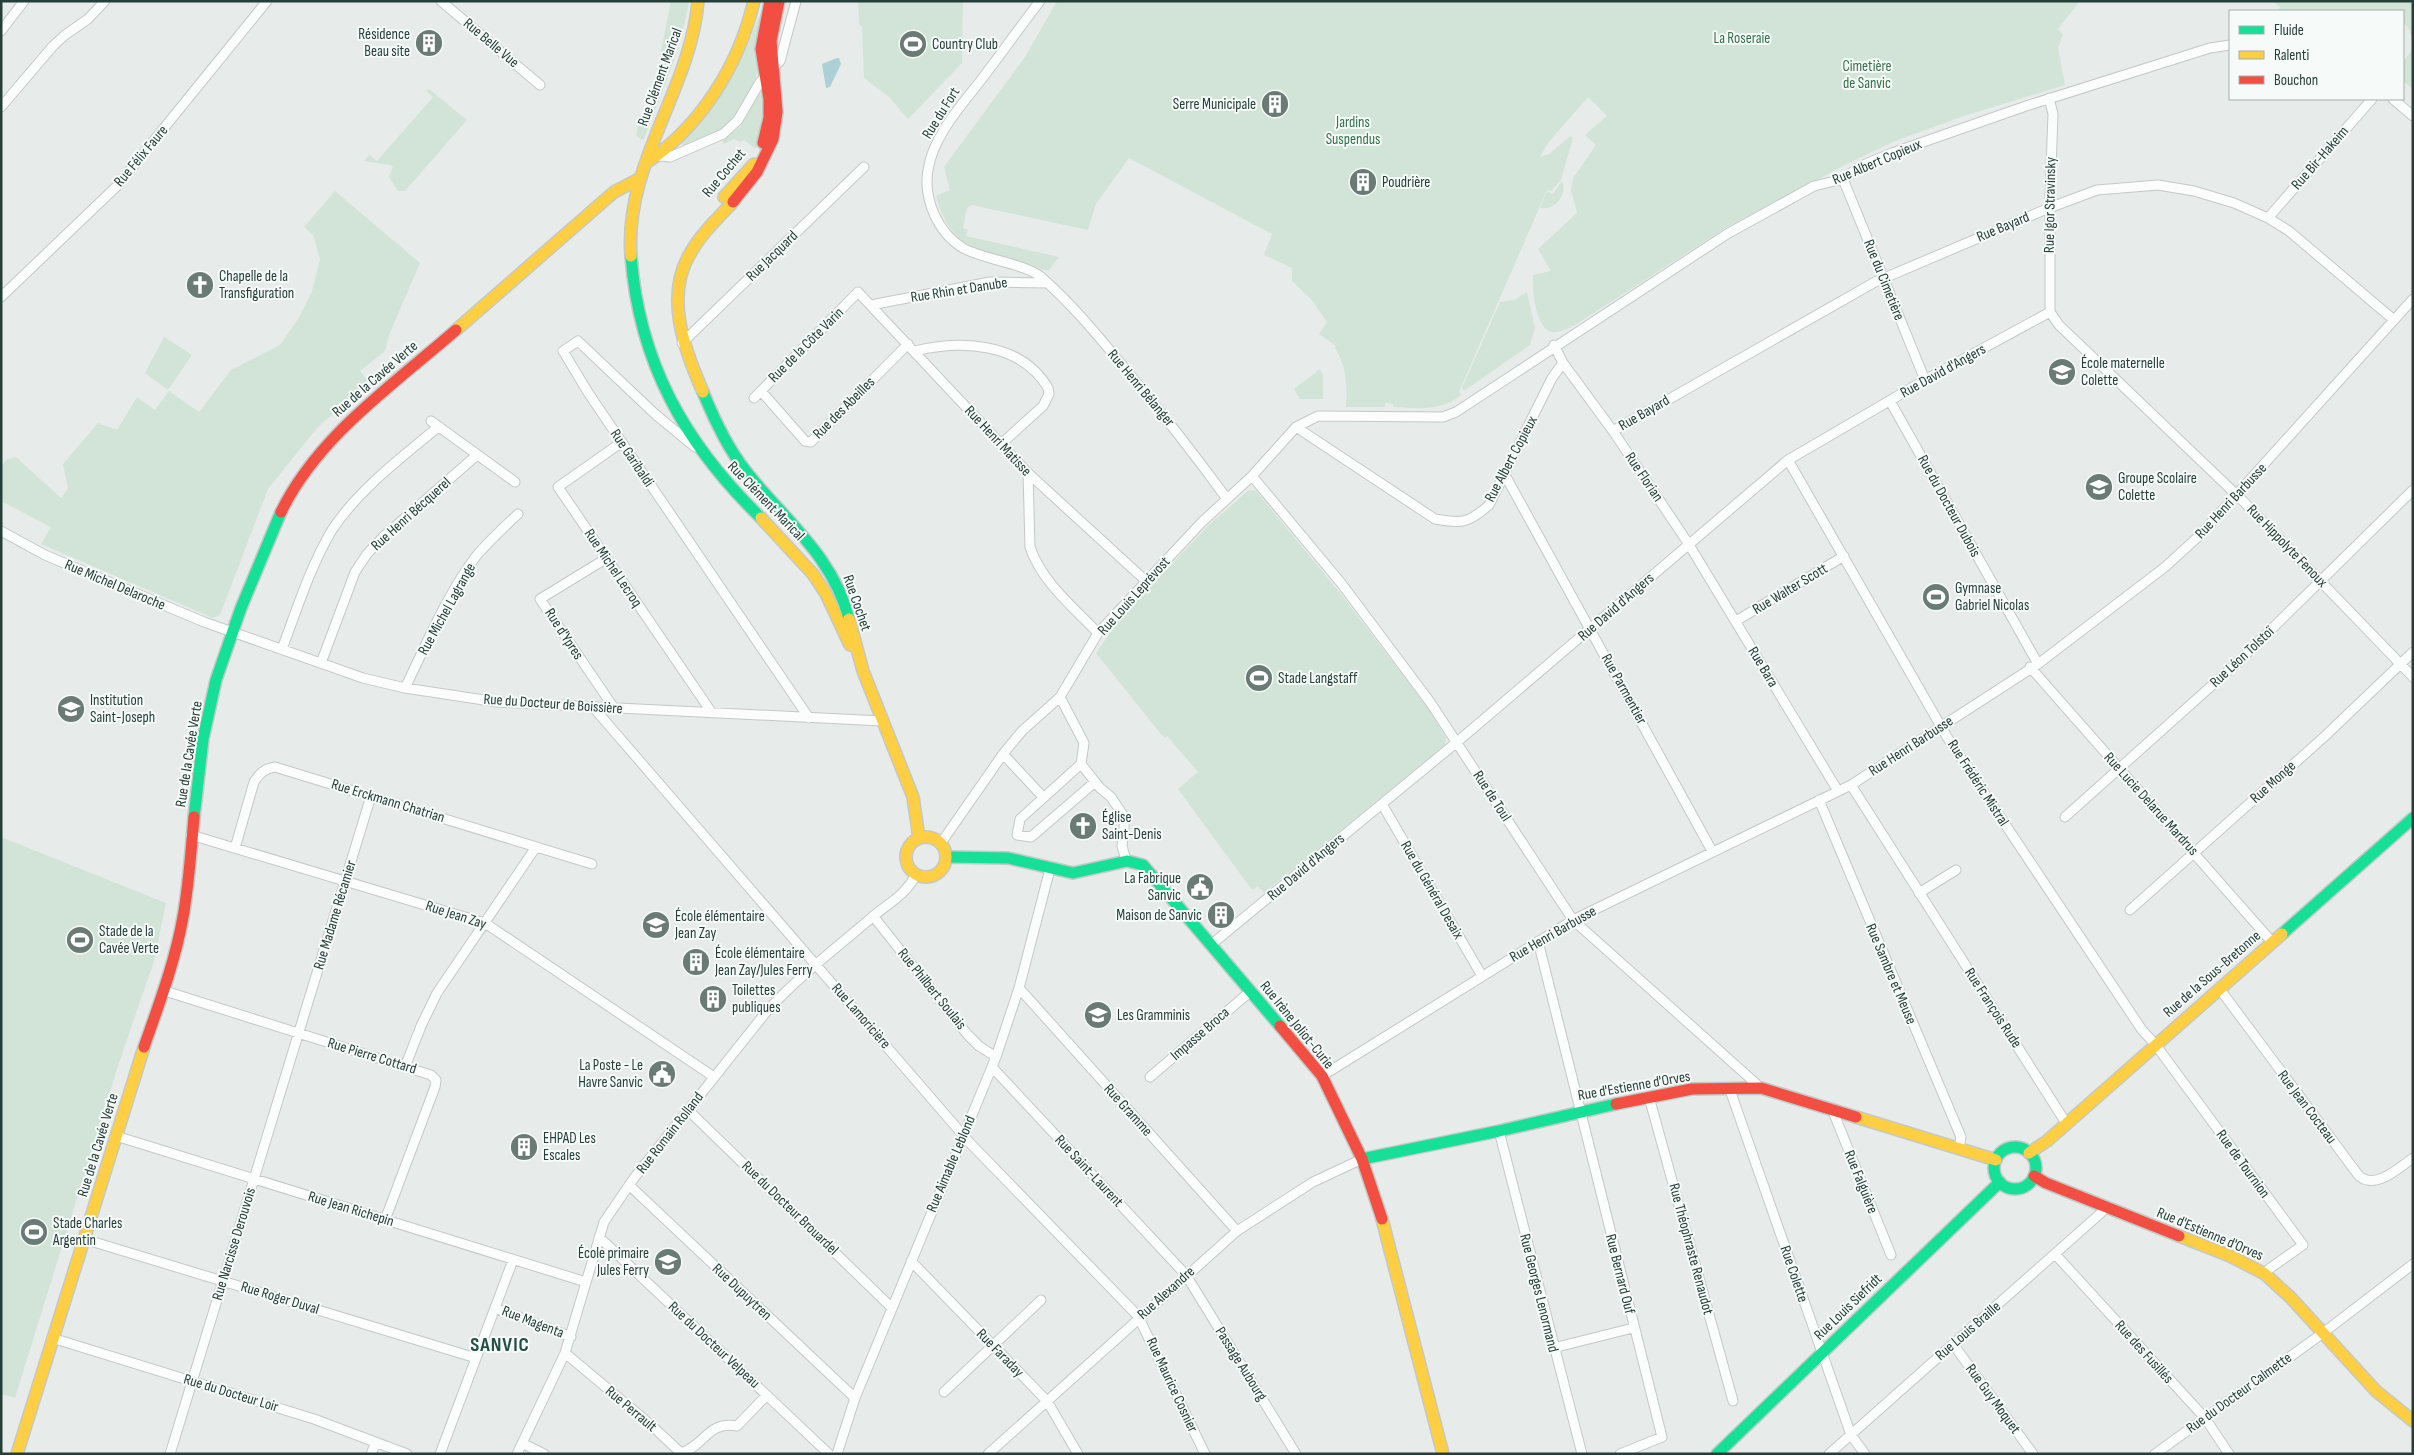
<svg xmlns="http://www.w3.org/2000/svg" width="2414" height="1455" viewBox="0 0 2414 1455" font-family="'Sofia Sans Condensed',sans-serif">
  <rect width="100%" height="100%" fill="#e7ecea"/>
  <!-- green -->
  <path fill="#d2e3d7" d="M671,1H689C681,50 661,94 644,139L641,140L636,135L640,117L649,104L653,91Z
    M858,1H963L962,63L908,119L889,97L864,78L862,26L859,25Z
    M1057,1H2080L2058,29L2063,34L2058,48L2065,85L1964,116L1895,141L1847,164L1727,227L1575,325C1569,328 1560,333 1552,332C1535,328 1532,289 1533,275L1551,271L1538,249L1577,213L1571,191L1573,178L1596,145L1585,135L1607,116L1588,97L1548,143L1540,157L1549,154L1571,136L1573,138L1561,180L1551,191L1547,190L1459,392L1461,395C1441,412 1418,408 1393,407V404L1385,403V407H1346C1347,385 1347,367 1335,348L1336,346L1319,334L1327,322L1311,299L1292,281V268L1264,255L1272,234L1129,158L1096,204L1088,230L972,205L967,208L963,228L968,230L966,236L1059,257L1049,270H1044C1021,262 988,255 967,244C951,235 940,213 936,196L950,190L944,167L1025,57Z
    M2272,1H2413V89L2403,81V62L2412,50V38L2408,27L2403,24V11H2278L2280,7Z
    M759,16L761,17C760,33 762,51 759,67C755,85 735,120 719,131C708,137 695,141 684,146L680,143C719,101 740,70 759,16Z
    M429,89L467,120L405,191H398L389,177L393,167L390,165L364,161L369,155L377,161L433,97L426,91Z
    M759,94L763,96V117L756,149L744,140L740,142L734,139L724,144L722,141L740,127Z
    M1562,181C1568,195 1554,211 1540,208L1547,191L1553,194Z
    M335,191L420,263L389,335L385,351L360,371L369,382L317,428L268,489L220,615L213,618L41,544L51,527L1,501V466L7,459L16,457L61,498L68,489L63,464L98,423L117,430L137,397L155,410L169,391L199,412L231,370L280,345L298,319L312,291L320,259L313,235L304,227Z
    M1527,292L1535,328L1530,345L1464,391L1462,388L1500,302L1514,300Z
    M164,337L192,355L168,390L145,373Z
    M1320,369L1323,375V399H1300L1294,389Z
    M1249,490L1256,491L1340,593L1427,707L1446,738L1445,745L1264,893L1258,886L1252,890L1178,789L1198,772L1167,736L1165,738L1161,734L1096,653L1121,617L1210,524Z
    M1,837L166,903L154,961L119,1063L15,1398L1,1394Z"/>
  <!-- water -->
  <path fill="#add0d6" d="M837,58H839L841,64L830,87L826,88L822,64Z"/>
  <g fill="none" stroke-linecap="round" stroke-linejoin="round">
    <defs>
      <path id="street" d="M441,1L540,85
        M1040,1C1020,27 1001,54 981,80C961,106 933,136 928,170C923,199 938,233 963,248C982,259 1026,264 1041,277C1073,305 1100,338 1127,371C1162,413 1195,455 1227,499
        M1,31L24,1
        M2049,98L2053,114L2050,196V312
        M2393,99L2413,116
        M1,107L53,46L65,35L88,19L105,1
        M659,156L670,157L723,134L738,120L760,82L780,61L796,1
        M1843,179L1925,380
        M2268,218L2372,99
        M1,297L117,186L267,1
        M871,305L990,282L1047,283
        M2050,312L2059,325L2242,500L2413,677
        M682,343L864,167
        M915,351C961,340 1021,342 1048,388L1049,394L1043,406L1001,444
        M1563,363L1613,431L1688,543L1838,791
        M761,391L805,441L811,442L908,344
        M754,398L858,292L1028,473L1146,581
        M1890,401L2038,664
        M431,421L515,482
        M1296,427L1435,519C1462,524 1469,523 1489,505L1552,378L1563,363L1554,345
        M1613,431L1875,282L2049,208L2097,190L2158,185L2194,191L2234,203L2268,218L2289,231L2394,320
        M622,442L558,487L712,713
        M695,447L655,414L578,341L563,351L589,394L809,718
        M1788,460L1947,737L2142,1030L2155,1044L2303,1245L2269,1269L2265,1274
        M1028,473L1030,547C1041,581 1074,608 1098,633
        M1505,475L1712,851
        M1252,476L1341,583L1430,702L1573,920L1761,1088
        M1,531L45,555L204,622L363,678L405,688L497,702L882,721
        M607,558L540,599L614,708
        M1736,621L1844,556
        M282,649C297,609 310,567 332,530C359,489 401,458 438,427
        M321,663L355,572L367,554L383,537L477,455
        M2030,667L2272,942
        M405,688C427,643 447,594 477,555C490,540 504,527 518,514
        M1060,697L1084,743L1081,764
        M593,707L969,1142L1138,1316L1205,1454
        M1003,754L1043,797
        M1081,764L1020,819L1017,835L1031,837L1095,782
        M1081,764L1100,788L1111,797L1125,818L1122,846L1126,860
        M1851,785L2066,1123
        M1819,800L1961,1137L1959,1149
        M1382,804L1482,976
        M2065,817L2237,663L2413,490
        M191,835L485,923L714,1077
        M941,843L1003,754L1022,731L1060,697L1098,633L1202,522L1252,476L1296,427L1318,416L1443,417L1456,412L1727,234L1814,186L1843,179L1861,166L1892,153L2026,106L2210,48L2230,45
        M235,848L254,782C260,773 264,769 275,767L592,864
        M1919,893L1956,870
        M2130,910L2324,737L2413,652
        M873,916L967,1034L979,1046L996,1057
        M1538,941L1662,1437L1620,1454
        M1212,944L1457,742L1788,460L1925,380L2050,312
        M1019,988L1237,1231
        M2219,988L2359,1176C2376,1190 2398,1168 2413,1158
        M165,991L431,1075L436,1080L435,1087L385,1220
        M405,1067L421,1026L437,993L536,847
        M992,1067L1186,1275L1296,1454
        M1322,1076L1573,920L1851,785L2038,664L2165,567L2200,535L2413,299
        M1150,1077L1251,991
        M1730,1090L1851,1435L1865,1454
        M1649,1097L1733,1401
        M1832,1109L1891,1255
        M688,1110L891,1307
        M1499,1131L1582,1454
        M116,1136L586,1282
        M629,1185L855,1398
        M599,1237L829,1454
        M84,1239L476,1358
        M2055,1254L2205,1418L2229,1454
        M911,1261L1047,1401L1078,1454
        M495,1308L571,1337
        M52,1338L314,1419L407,1454
        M1953,1344L2033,1454
        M1553,1348L1633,1328
        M565,1353L651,1425L681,1453C706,1445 707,1421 737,1426L767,1395
        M944,1392L1041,1300
        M522,1443L544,1454
        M170,1454L371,796
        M371,1454L376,1442
        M440,1454L513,1260
        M517,1454L565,1353L604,1222L634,1178L767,1011C798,977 835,949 870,919C888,903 904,897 916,875
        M837,1454L855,1398L996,1057L1019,988L1050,869
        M988,1454L1237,1231L1313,1182L1362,1159
        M1829,1454L2102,1212L2105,1207
        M2155,1454L2323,1333L2413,1264"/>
      <path id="fast" d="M631,256C639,363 685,444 761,518
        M703,392C714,419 727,447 745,470C783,519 833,555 849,619
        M194,817L203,739L216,680L241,608L281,512
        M947,857L1008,858L1073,873L1127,861L1143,865L1280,1026
        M2282,934L2413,818
        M1994 1168a21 21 0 1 1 42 0a21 21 0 1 1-42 0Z
        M1362,1159L1499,1131L1616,1104
        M1717,1454L2000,1182"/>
      <path id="slow" d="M646,163C701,126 739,65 754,1
        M724,197L754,164
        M631,256C624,163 691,89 698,1
        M456,330L614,192L641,178
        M703,392C684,349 664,295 691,252C702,233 718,218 733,202
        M761,518L813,574L826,594L850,645
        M849,619L863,671L913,797L919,838
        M906 857a20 20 0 1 1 40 0a20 20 0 1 1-40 0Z
        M1856,1117L1996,1160
        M2029,1153L2047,1141L2282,934
        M1382,1219L1443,1454
        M2179,1236L2230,1256L2265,1274L2291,1298L2376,1391L2413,1421
        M17,1454L144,1047"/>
      <path id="jam" d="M763,143L769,118V99L761,49L770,1
        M733,202L757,172L773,139L777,112L771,41L779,1
        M281,512C318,436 393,385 456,330
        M1280,1026L1322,1076L1362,1159L1382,1219
        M144,1047C159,1004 175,962 183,917C189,884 191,850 194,817
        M1616,1104L1692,1089L1761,1088L1856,1117
        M2034,1176L2046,1183L2179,1236"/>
    </defs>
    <!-- street casing -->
    <use href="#street" stroke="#c4c9c7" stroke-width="11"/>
    <!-- fast casing -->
    <use href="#fast" stroke="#c3c9c7" stroke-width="14"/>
    <!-- slow casing -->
    <use href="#slow" stroke="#c3c9c7" stroke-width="14"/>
    <!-- jam casing -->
    <use href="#jam" stroke="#c3c9c7" stroke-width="14"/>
    <!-- street -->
    <use href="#street" stroke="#fbfcfc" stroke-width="9"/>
    <!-- fast -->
    <use href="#fast" stroke="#16e098" stroke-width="11"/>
    <!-- slow -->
    <use href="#slow" stroke="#ffcf43" stroke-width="11"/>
    <!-- jam -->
    <use href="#jam" stroke="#f24e42" stroke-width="11"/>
  </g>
  <!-- icons -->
  <defs>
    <symbol id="building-disc" viewBox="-11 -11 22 22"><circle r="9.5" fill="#6a7b76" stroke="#f6faf8"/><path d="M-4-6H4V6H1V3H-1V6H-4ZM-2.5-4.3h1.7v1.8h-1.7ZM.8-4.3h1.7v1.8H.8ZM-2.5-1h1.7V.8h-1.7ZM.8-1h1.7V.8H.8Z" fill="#fff"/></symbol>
    <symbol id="stadium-disc" viewBox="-11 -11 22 22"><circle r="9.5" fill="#6a7b76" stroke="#f6faf8"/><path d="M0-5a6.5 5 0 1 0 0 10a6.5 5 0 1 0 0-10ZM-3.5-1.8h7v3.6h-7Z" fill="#fff"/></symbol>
    <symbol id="church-disc" viewBox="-11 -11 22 22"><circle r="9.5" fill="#6a7b76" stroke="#f6faf8"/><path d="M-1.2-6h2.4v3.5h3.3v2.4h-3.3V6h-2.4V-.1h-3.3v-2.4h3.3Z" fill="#fff"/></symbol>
    <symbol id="school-disc" viewBox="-11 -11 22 22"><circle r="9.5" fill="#6a7b76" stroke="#f6faf8"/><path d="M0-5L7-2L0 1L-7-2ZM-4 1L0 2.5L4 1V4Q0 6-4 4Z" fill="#fff"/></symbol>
    <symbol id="civic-disc" viewBox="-11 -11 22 22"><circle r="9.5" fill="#6a7b76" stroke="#f6faf8"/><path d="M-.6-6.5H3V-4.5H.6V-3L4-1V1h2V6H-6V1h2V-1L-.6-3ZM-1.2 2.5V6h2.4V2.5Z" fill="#fff"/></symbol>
  </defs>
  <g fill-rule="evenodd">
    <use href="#building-disc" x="413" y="27" width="32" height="32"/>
    <use href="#stadium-disc" x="897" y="28" width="32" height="32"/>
    <use href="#building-disc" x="1259" y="88" width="32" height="32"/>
    <use href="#building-disc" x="1347" y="166" width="32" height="32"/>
    <use href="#church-disc" x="184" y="269" width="32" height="32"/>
    <use href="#school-disc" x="2046" y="356" width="32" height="32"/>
    <use href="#school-disc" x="2083" y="471" width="32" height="32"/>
    <use href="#stadium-disc" x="1920" y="581" width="32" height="32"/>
    <use href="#stadium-disc" x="1243" y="662" width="32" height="32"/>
    <use href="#school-disc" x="55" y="693" width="32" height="32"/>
    <use href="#church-disc" x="1067" y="810" width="32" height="32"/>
    <use href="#civic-disc" x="1184" y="871" width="32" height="32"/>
    <use href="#building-disc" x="1205" y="899" width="32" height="32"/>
    <use href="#school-disc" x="640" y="909" width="32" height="32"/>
    <use href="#stadium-disc" x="64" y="924" width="32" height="32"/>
    <use href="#building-disc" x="680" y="946" width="32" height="32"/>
    <use href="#building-disc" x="697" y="983" width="32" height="32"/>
    <use href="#school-disc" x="1082" y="999" width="32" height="32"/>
    <use href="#civic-disc" x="646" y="1058" width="32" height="32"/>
    <use href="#building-disc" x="508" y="1131" width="32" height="32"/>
    <use href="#stadium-disc" x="18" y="1216" width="32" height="32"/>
    <use href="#school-disc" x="652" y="1246" width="32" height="32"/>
  </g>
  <g text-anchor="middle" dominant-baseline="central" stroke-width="4" stroke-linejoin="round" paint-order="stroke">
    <!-- poi labels -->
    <g font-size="15" fill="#263e38" stroke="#f6faf8" text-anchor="start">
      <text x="410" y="34" text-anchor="end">Résidence<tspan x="410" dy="17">Beau site</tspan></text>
      <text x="932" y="44">Country Club</text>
      <text x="1256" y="104" text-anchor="end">Serre Municipale</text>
      <text x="1382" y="182">Poudrière</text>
      <text x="219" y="276">Chapelle de la<tspan x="219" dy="17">Transfiguration</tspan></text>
      <text x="2081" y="363">École maternelle<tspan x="2081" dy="17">Colette</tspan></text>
      <text x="2118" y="478">Groupe Scolaire<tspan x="2118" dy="17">Colette</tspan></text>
      <text x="1955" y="588">Gymnase<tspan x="1955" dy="17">Gabriel Nicolas</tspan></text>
      <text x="1278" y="678">Stade Langstaff</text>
      <text x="90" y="700">Institution<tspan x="90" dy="17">Saint-Joseph</tspan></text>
      <text x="1102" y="817">Église<tspan x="1102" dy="17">Saint-Denis</tspan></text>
      <text x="1181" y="878" text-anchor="end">La Fabrique<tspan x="1181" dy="17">Sanvic</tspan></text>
      <text x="1202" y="915" text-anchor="end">Maison de Sanvic</text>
      <text x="675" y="916">École élémentaire<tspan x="675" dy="17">Jean Zay</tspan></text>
      <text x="99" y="931">Stade de la<tspan x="99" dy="17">Cavée Verte</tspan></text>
      <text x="715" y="953">École élémentaire<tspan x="715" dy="17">Jean Zay/Jules Ferry</tspan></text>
      <text x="732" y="990">Toilettes<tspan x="732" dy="17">publiques</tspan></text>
      <text x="1117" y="1015">Les Gramminis</text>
      <text x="643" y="1065" text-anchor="end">La Poste - Le<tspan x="643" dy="17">Havre Sanvic</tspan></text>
      <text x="543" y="1138">EHPAD Les<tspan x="543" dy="17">Escales</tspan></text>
      <text x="53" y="1223">Stade Charles<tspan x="53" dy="17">Argentin</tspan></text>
      <text x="649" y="1253" text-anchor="end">École primaire<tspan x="649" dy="17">Jules Ferry</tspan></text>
    </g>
    <!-- park labels -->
    <g font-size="15" fill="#34714c" stroke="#f6faf8">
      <text x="1742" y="38">La Roseraie</text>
      <text x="1867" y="66">Cimetière<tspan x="1867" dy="17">de Sanvic</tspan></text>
      <text x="1353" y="122">Jardins<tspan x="1353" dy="17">Suspendus</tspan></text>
    </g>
    <!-- street labels -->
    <g font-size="15" fill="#263e38" stroke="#f6faf8">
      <text transform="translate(491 43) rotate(40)">Rue Belle Vue</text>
      <text transform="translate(660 77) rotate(-70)">Rue Clément Marical</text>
      <text transform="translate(941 113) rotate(-58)">Rue du Fort</text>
      <text transform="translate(141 156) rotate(-50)">Rue Félix Faure</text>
      <text transform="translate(2320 158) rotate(-49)">Rue Bir-Hakeim</text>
      <text transform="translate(1877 162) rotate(-23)">Rue Albert Copieux</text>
      <text transform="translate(724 173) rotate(-50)">Rue Cochet</text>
      <text transform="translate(2050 205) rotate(-89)">Rue Igor Stravinsky</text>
      <text transform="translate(2003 227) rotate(-23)">Rue Bayard</text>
      <text transform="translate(772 256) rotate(-44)">Rue Jacquard</text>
      <text transform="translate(1884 280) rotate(68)">Rue du Cimetière</text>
      <text transform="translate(959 290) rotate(-9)">Rue Rhin et Danube</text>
      <text transform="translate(806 345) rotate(-45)">Rue de la Côte Varin</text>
      <text transform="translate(1943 371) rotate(-29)">Rue David d'Angers</text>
      <text transform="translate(375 379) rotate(-41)">Rue de la Cavée Verte</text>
      <text transform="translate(1141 388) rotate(50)">Rue Henri Bélanger</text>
      <text transform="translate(844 408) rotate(-45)">Rue des Abeilles</text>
      <text transform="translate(1644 413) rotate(-30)">Rue Bayard</text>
      <text transform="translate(998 441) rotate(47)">Rue Henri Matisse</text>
      <text transform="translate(632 458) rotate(56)">Rue Garibaldi</text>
      <text transform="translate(1511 459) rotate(-62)">Rue Albert Copieux</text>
      <text transform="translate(1644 477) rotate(56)">Rue Florian</text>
      <text transform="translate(766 501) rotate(46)">Rue Clément Marical</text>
      <text transform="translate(2231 501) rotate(-47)">Rue Henri Barbusse</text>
      <text transform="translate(1949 506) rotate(61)">Rue du Docteur Dubois</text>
      <text transform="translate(411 514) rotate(-42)">Rue Henri Bécquerel</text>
      <text transform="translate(2287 546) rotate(46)">Rue Hippolyte Fenoux</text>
      <text transform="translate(613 568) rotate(56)">Rue Michel Lecroq</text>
      <text transform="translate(115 585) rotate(23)">Rue Michel Delaroche</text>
      <text transform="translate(1790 589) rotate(-31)">Rue Walter Scott</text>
      <text transform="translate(1134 596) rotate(-48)">Rue Louis Leprévost</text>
      <text transform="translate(857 603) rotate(71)">Rue Cochet</text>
      <text transform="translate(1616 607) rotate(-41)">Rue David d'Angers</text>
      <text transform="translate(447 609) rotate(-61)">Rue Michel Lagrange</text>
      <text transform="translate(564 634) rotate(57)">Rue d'Ypres</text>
      <text transform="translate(2242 657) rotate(-43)">Rue Léon Tolstoï</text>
      <text transform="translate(1763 667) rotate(59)">Rue Bara</text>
      <text transform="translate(1624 689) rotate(61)">Rue Parmentier</text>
      <text transform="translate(553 704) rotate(4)">Rue du Docteur de Boissière</text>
      <text transform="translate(1911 746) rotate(-33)">Rue Henri Barbusse</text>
      <text transform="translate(189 754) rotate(-81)">Rue de la Cavée Verte</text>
      <text transform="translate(2273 782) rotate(-42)">Rue Monge</text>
      <text transform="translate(1978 783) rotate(57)">Rue Frédéric Mistral</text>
      <text transform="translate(1492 796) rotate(57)">Rue de Toul</text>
      <text transform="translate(388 801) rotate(17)">Rue Erckmann Chatrian</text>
      <text transform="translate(2151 804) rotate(48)">Rue Lucie Delarue Mardrus</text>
      <text transform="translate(1306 867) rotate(-40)">Rue David d'Angers</text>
      <text transform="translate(1432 890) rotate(60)">Rue du Général Desaix</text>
      <text transform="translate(335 915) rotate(-73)">Rue Madame Récamier</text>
      <text transform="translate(456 915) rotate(18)">Rue Jean Zay</text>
      <text transform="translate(1553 934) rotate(-30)">Rue Henri Barbusse</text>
      <text transform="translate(1891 974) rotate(67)">Rue Sambre et Meuse</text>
      <text transform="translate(2212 974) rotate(-41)">Rue de la Sous-Bretonne</text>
      <text transform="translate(932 989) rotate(51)">Rue Philbert Soulais</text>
      <text transform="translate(1993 1008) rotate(57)">Rue François Rude</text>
      <text transform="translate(861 1016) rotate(49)">Rue Lamoricière</text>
      <text transform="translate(1297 1025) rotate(51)">Rue Irène Joliot-Curie</text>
      <text transform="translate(1200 1034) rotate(-41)">Impasse Broca</text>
      <text transform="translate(372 1056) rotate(17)">Rue Pierre Cottard</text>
      <text transform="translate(1634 1086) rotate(-10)">Rue d'Estienne d'Orves</text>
      <text transform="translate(2307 1107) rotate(53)">Rue Jean Cocteau</text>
      <text transform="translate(1128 1110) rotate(48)">Rue Gramme</text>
      <text transform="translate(670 1133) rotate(-52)">Rue Romain Rolland</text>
      <text transform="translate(98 1145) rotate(-73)">Rue de la Cavée Verte</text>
      <text transform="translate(951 1164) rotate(-67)">Rue Aimable Leblond</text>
      <text transform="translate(2243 1164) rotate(54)">Rue de Tournion</text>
      <text transform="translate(1089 1171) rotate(47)">Rue Saint-Laurent</text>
      <text transform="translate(1861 1182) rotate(68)">Rue Falguière</text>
      <text transform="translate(790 1208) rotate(44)">Rue du Docteur Brouardel</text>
      <text transform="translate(351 1209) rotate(17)">Rue Jean Richepin</text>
      <text transform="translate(2210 1234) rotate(23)">Rue d'Estienne d'Orves</text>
      <text transform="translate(234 1244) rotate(-73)">Rue Narcisse Derouvois</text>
      <text transform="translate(1691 1249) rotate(75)">Rue Théophraste Renaudot</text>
      <text transform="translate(1620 1274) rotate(76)">Rue Bernard Ouf</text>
      <text transform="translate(1794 1274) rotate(71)">Rue Colette</text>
      <text transform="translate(742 1292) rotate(43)">Rue Dupuytren</text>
      <text transform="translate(1166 1293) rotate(-42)">Rue Alexandre</text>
      <text transform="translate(1539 1293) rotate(76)">Rue Georges Lenormand</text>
      <text transform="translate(280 1298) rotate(17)">Rue Roger Duval</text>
      <text transform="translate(1848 1307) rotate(-44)">Rue Louis Siefridt</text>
      <text transform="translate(533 1322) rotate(21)">Rue Magenta</text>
      <text transform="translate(1968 1331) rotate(-41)">Rue Louis Braille</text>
      <text transform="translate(714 1345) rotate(43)">Rue du Docteur Velpeau</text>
      <text transform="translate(2144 1352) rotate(48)">Rue des Fusillés</text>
      <text transform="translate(1000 1353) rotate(46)">Rue Faraday</text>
      <text transform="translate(1241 1364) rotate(58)">Passage Aubourg</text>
      <text transform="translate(1172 1385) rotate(65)">Rue Maurice Cosnier</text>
      <text transform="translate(231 1393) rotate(17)">Rue du Docteur Loir</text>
      <text transform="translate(2239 1393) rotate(-36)">Rue du Docteur Calmette</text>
      <text transform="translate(1993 1399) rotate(54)">Rue Guy Moquet</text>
      <text transform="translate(631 1409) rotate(40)">Rue Perrault</text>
    </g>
    <!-- district labels -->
    <g font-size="20" font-weight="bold" letter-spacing="1" fill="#244f44" stroke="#f6faf8">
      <text x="500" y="1345">SANVIC</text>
    </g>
  </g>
  <!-- border -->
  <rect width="2414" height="1455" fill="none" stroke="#263e38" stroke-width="5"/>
  <!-- legend -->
  <rect x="2229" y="10" width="175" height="90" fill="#f6faf8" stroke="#a3afab"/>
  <rect x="2239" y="26" width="25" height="8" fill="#16e098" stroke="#a3afab"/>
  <text x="2274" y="35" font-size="15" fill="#263e38">Fluide</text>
  <rect x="2239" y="51" width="25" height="8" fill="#ffcf43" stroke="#a3afab"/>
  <text x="2274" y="60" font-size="15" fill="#263e38">Ralenti</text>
  <rect x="2239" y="76" width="25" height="8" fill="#f24e42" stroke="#a3afab"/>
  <text x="2274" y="85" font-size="15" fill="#263e38">Bouchon</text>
</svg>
